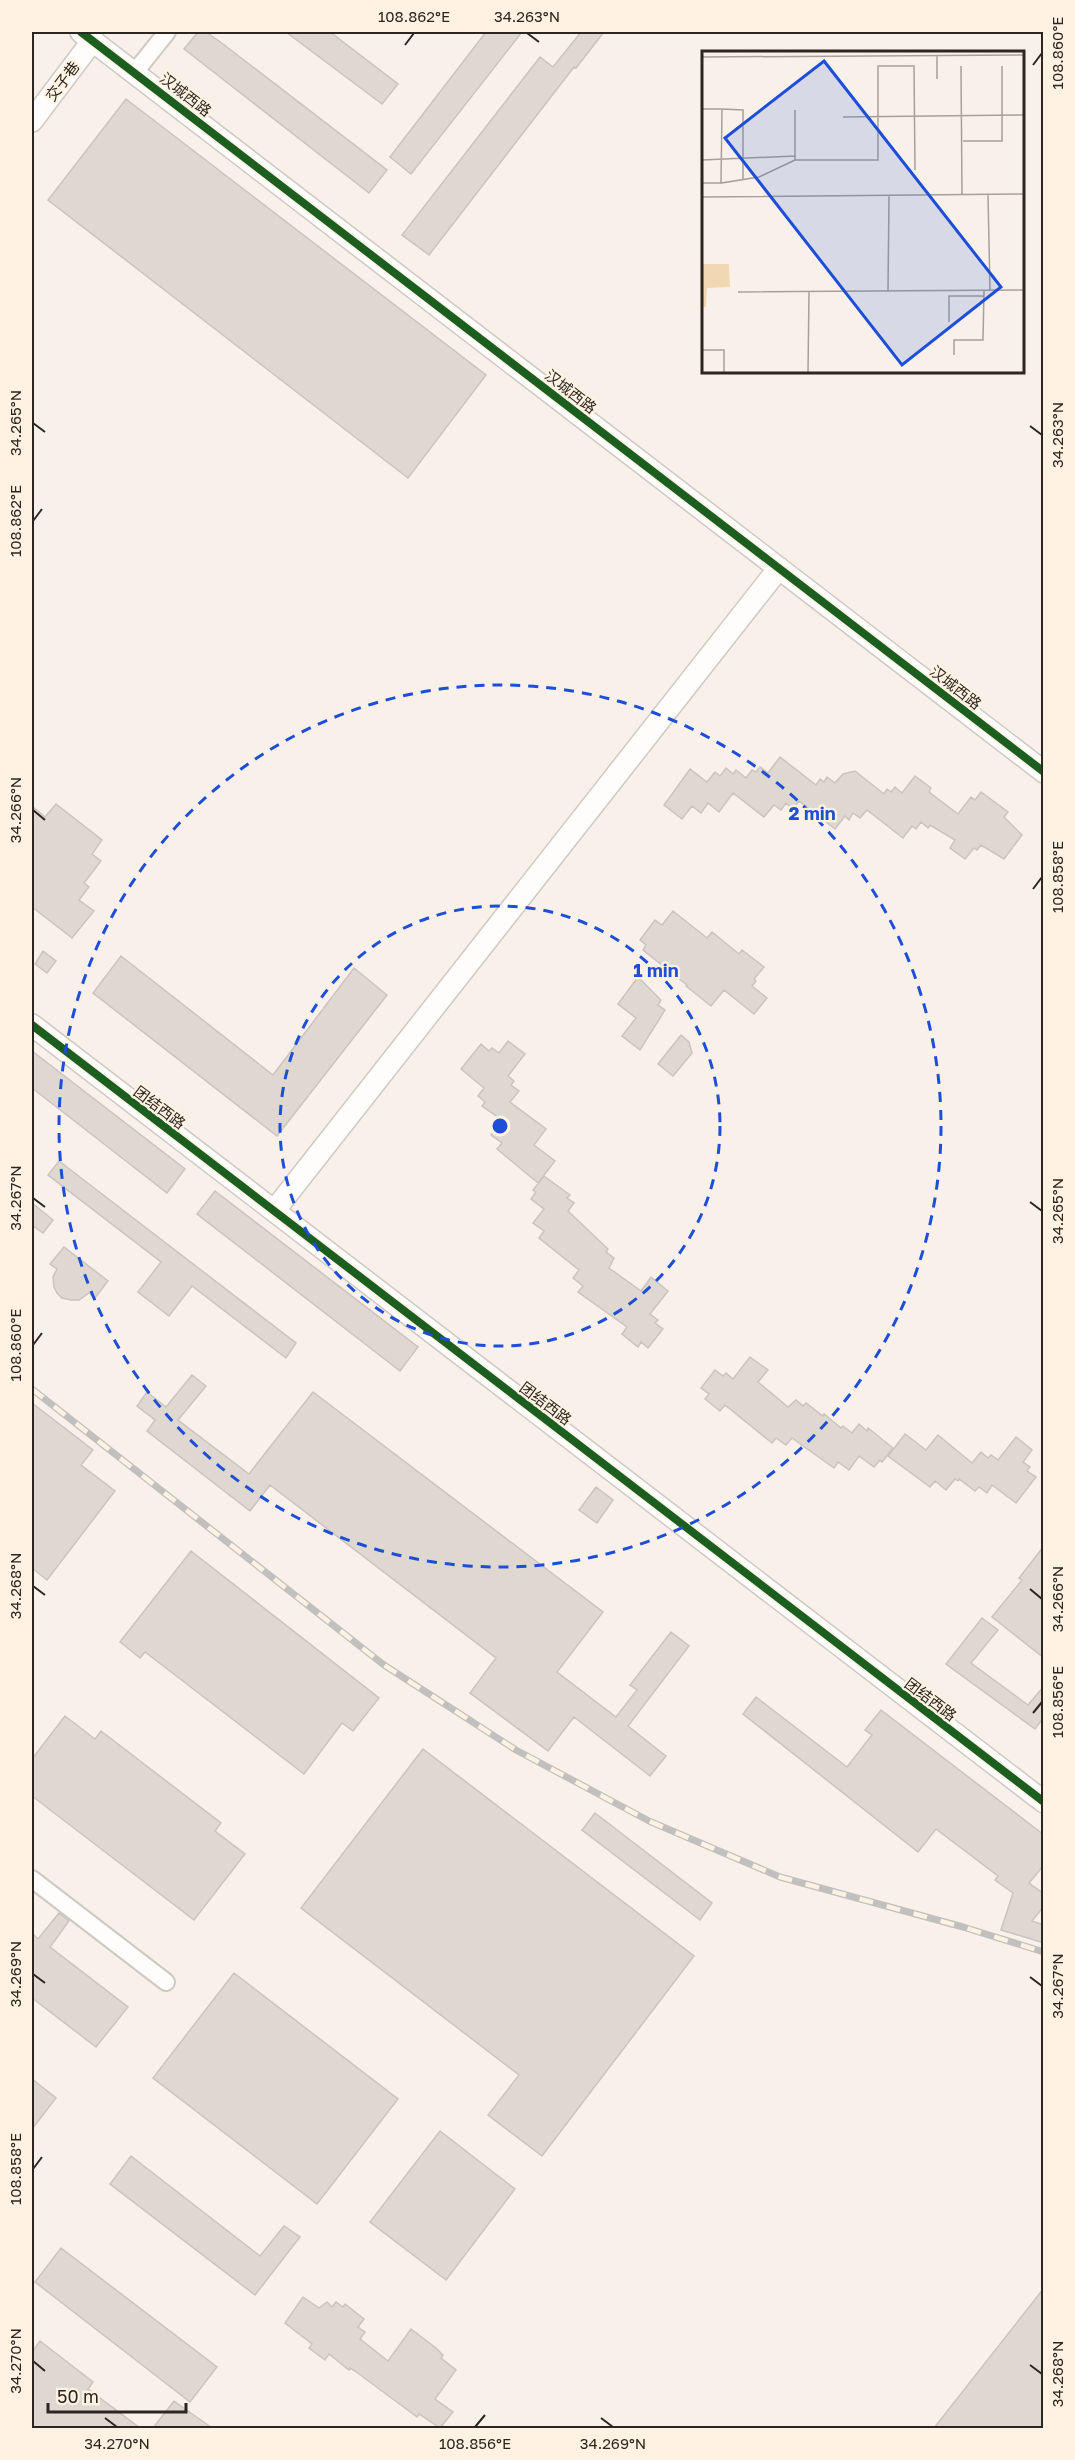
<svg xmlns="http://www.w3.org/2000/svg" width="1075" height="2460" viewBox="0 0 1075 2460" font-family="'Golos Text','Noto Sans SC',sans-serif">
  <rect width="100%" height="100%" fill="#f9f1e9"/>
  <!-- building -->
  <path fill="#dfd8d1" stroke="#cac4bc" stroke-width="1.5" d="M198,32H206L223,44L387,170L369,193L184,49Z
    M286,32H330L398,84L382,104Z
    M486,32H522L411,174L390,157Z
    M581,32H604L576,68L574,67L429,255L402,235L540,57L553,67Z
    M126,99L486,375L408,478L48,200Z
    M780,757L816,785L820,779L824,782L827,777L835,783L843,774L855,771L884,794L887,789L891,792L895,787L902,793L915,776L931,788L929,792L958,814L971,797L975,800L981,792L1008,812L1004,817L1022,835L1004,859L981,845L977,850L974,848L965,859L950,848L955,840L930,825L928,828L921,822L916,829L912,826L903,838L867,810L860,818L853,813L849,820L845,816L835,829L799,801L793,809L786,803L781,810L774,805L764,817L733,793L719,812L708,803L701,813L692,806L682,819L664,805L690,769L707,782L715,772L720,776L726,768L733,774L736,770L746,778L752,770L756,772L760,767L768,773Z
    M56,804L102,840L92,854L101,861L84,883L89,887L79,900L94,911L72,938L32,907V806L45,817Z
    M673,911L707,938L712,932L739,954L742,950L764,967L754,979L756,981L752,986L767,998L754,1014L724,990L711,1006L686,986L687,985L643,950L646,945L640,940L655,920L662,925Z
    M43,951L56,961L47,973L35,964Z
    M121,956L273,1075L354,968L387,995L277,1136L93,993Z
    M638,977L661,1000L658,1005L665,1010L640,1050L622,1036L636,1018L618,1004Z
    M681,1035L689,1042L692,1053L673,1076L658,1064Z
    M508,1041L525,1054L508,1076L514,1081L511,1085L519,1091L510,1102L546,1129L534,1145L555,1161L538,1183L497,1149L502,1143L491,1135L500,1123L497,1121L499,1118L482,1106L485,1102L478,1096L484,1088L461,1069L481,1044L489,1051L492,1048L499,1053Z
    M32,1051L185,1169L167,1193L32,1088Z
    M59,1161L296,1343L286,1358L192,1286L169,1316L138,1292L161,1262L48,1175Z
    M544,1176L570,1195L567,1198L574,1203L568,1211L608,1249L606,1252L614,1258L609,1268L641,1291L651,1277L668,1291L650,1314L658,1320L655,1323L663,1329L648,1348L641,1342L638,1347L622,1334L627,1327L578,1292L583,1286L573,1278L579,1270L539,1238L544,1231L533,1223L544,1209L531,1199L536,1192L533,1190Z
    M215,1191L418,1347L400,1371L197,1214Z
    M32,1203L53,1220L43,1233L32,1225Z
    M64,1247L108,1281L95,1298L89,1293L79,1300H71L62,1298L57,1293L54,1287L53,1277L57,1269L50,1264Z
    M750,1357L768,1370L758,1382L788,1407L796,1400L803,1406L806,1403L823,1416L824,1414L841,1428L843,1426L852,1433L859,1424L867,1431L868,1428L893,1448L882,1462L880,1460L874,1467L859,1456L849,1470L838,1462L834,1468L792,1438L786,1445L776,1438L772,1443L725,1405L720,1411L705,1399L709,1394L701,1388L715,1370L723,1376L726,1373L733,1379Z
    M192,1375L206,1386L178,1420L249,1474L313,1392L603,1612L557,1672L616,1717L637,1690L630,1685L671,1632L689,1646L628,1726L666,1756L650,1776L574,1717L548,1751L470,1693L496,1658L270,1485L250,1511L147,1431L155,1420L137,1406L147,1392L166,1407Z
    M32,1403L93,1450L81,1465L115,1491L47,1580L32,1568Z
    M905,1434L926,1450L938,1435L972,1463L981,1452L988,1458L991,1455L998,1460L1016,1437L1032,1450L1023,1462L1030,1467L1027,1471L1036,1477L1016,1503L992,1485L987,1493L979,1487L975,1491L959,1479L958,1481L955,1479L946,1490L935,1481L930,1487L888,1456Z
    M596,1487L613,1500L597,1523L579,1510Z
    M1044,1546V1658L992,1617L1022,1580L1019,1578Z
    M191,1551L379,1698L353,1731L342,1723L304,1774L145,1652L140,1658L120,1642Z
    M982,1618L998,1630L971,1663L1028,1705L1044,1686V1717L1035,1729L946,1664Z
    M756,1697L847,1767L872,1735L865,1730L881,1710L1044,1835V1865L1029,1883L1044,1894V1906L1032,1921L1044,1925V1943L1001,1930L1013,1893L995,1880L998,1876L936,1829L918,1852L743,1714Z
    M65,1716L95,1739L101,1731L221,1823L215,1831L245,1854L194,1920L32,1796V1759Z
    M423,1749L694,1956L542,2156L488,2115L519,2075L301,1908Z
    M595,1813L712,1903L700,1920L582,1830Z
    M59,1913L69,1921L50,1947L128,2007L96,2047L32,1998V1933L38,1939Z
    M234,1973L398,2099L317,2204L153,2078Z
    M32,2079L56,2098L32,2129Z
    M440,2131L515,2189L446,2280L370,2222Z
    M131,2156L260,2256L284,2226L300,2237L255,2295L110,2184Z
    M61,2248L217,2367L190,2402L35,2282Z
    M1044,2288V2428H934Z
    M303,2297L319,2308L327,2302L332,2307L336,2302L343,2307L345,2304L364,2319L358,2327L365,2332L360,2339L388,2361L411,2329L436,2348L443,2355L441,2358L456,2370L435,2399L453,2412L440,2428L419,2414L417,2417L355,2371L350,2368L349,2370L329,2354L325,2360L309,2348L312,2344L285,2323Z
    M40,2341L93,2382L88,2389L140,2428H32V2352Z
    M174,2401L212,2428H153Z"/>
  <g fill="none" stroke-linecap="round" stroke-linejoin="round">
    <defs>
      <path id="minor" d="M135,72L167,32
        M32,1879L166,1982"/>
      <path id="tertiary" d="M81,32L1044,772
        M32,121L93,40
        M32,1025L1044,1802
        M274,1211L779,568"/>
    </defs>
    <!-- minor casing -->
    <use href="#minor" stroke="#cfc9c2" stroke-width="20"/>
    <!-- tertiary casing -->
    <use href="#tertiary" stroke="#cfc9c2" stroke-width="24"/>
    <!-- minor -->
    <use href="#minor" stroke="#fefdfc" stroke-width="16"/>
    <!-- tertiary -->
    <use href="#tertiary" stroke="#fefdfc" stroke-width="21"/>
    <defs>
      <path id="rail" d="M32,1389L384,1665L516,1750L649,1821L780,1877L963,1927L1044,1952"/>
    </defs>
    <!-- rail casing -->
    <use href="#rail" stroke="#c2c0be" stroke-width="7"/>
    <!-- rail -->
    <use href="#rail" stroke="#fff2e3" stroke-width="4.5" stroke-dasharray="14" stroke-linecap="butt"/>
    <defs>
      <path id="cycleway" d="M81,32L1044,772
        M32,1025L1044,1802"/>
    </defs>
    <!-- cycleway casing -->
    <use href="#cycleway" stroke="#fff2e3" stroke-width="11"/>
    <!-- cycleway -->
    <use href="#cycleway" stroke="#1b5e20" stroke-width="8"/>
  </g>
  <!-- ticks -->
  <path fill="none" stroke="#2b261f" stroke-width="2" d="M527,33L539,42M405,45L414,33M1033,65L1042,53M33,423L45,432M1030,426L1042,435M33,521L42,509M33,810L45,820M1033,889L1042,877M33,1198L45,1207M1030,1202L1042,1211M33,1345L42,1333M33,1586L45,1595M1030,1589L1042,1599M1033,1713L1042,1702M33,1974L45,1983M1030,1977L1042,1986M33,2169L42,2157M33,2361L45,2371M1030,2365L1042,2374M105,2418L117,2427M601,2418L613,2427M475,2427L485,2415"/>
  <!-- distance rings -->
  <g fill="none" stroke="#1d4ed8" stroke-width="3" stroke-dasharray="10 8">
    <circle cx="500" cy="1126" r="220"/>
    <circle cx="500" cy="1126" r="441"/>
  </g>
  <g text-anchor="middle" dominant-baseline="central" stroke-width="4.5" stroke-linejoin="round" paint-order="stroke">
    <!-- street labels -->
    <g font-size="15" fill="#2b261f" stroke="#fff2e3">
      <text transform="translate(62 81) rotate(-53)">交子巷</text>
      <text transform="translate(186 94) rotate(38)">汉城西路</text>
      <text transform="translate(571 391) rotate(38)">汉城西路</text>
      <text transform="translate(956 687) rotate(38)">汉城西路</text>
      <text transform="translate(160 1107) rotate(37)">团结西路</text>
      <text transform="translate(546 1403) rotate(37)">团结西路</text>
      <text transform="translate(931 1699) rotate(37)">团结西路</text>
    </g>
  </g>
  <!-- overview -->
  <g transform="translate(702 51)">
    <rect width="322" height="322" fill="#f9f1e9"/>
    <path d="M0,213H27L28,236L5,237L4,256H0Z" fill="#f2d7b3"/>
    <path fill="none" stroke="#a7a098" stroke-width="1.5" d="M235,4V28M0,6L323,4M259,15L260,144M0,58H20L19,132L57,126L93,109M20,58L41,59V129M93,59V109H176V15H212L213,119M141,66L323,64M261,90H300V15M0,109L93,105M0,132H19M286,144L288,239M0,146L323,143M186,240L187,144M36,241L323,239M247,271V245H282M0,299H22V322M252,304V289H281L282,240M106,322L107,241"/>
    <path fill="#1d4ed8" fill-opacity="0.15" stroke="#1d4ed8" stroke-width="3" d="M122,10L299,236L200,314L23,87Z"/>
    <rect width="322" height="322" fill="none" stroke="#2b261f" stroke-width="3"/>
  </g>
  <circle cx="500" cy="1126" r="9" fill="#1d4ed8" stroke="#fff2e3" stroke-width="3"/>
  <g font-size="18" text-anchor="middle" font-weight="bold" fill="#1d4ed8" stroke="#fff2e3" stroke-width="4.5" stroke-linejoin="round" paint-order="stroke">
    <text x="812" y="820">2 min</text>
    <text x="656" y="977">1 min</text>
  </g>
  <!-- border -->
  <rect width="1075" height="2460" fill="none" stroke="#fff2e3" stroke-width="66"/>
  <!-- scale -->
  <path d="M48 2403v9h138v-9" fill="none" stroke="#2b261f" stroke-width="3"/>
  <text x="57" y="2403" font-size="18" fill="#2b261f" stroke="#fff2e3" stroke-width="4.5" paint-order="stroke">50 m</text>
  <rect x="33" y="33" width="1009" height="2394" fill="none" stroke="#2b261f" stroke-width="2"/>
  <g font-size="15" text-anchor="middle" fill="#2b261f">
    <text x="414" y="22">108.862°E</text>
    <text x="527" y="22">34.263°N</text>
    <text transform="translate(1058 53) rotate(-90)" y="5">108.860°E</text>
    <text transform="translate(16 423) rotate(-90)" y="5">34.265°N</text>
    <text transform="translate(1058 435) rotate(-90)" y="5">34.263°N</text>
    <text transform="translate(16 521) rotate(-90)" y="5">108.862°E</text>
    <text transform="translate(16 810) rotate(-90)" y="5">34.266°N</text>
    <text transform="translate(1058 877) rotate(-90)" y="5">108.858°E</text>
    <text transform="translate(16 1198) rotate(-90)" y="5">34.267°N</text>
    <text transform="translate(1058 1211) rotate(-90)" y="5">34.265°N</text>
    <text transform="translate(16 1345) rotate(-90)" y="5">108.860°E</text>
    <text transform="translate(16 1586) rotate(-90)" y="5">34.268°N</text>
    <text transform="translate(1058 1599) rotate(-90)" y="5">34.266°N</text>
    <text transform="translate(1058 1702) rotate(-90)" y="5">108.856°E</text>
    <text transform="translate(16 1974) rotate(-90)" y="5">34.269°N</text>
    <text transform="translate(1058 1986) rotate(-90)" y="5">34.267°N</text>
    <text transform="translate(16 2169) rotate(-90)" y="5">108.858°E</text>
    <text transform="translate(16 2361) rotate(-90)" y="5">34.270°N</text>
    <text transform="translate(1058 2374) rotate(-90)" y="5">34.268°N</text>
    <text x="117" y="2449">34.270°N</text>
    <text x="475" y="2449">108.856°E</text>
    <text x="613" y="2449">34.269°N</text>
  </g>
</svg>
